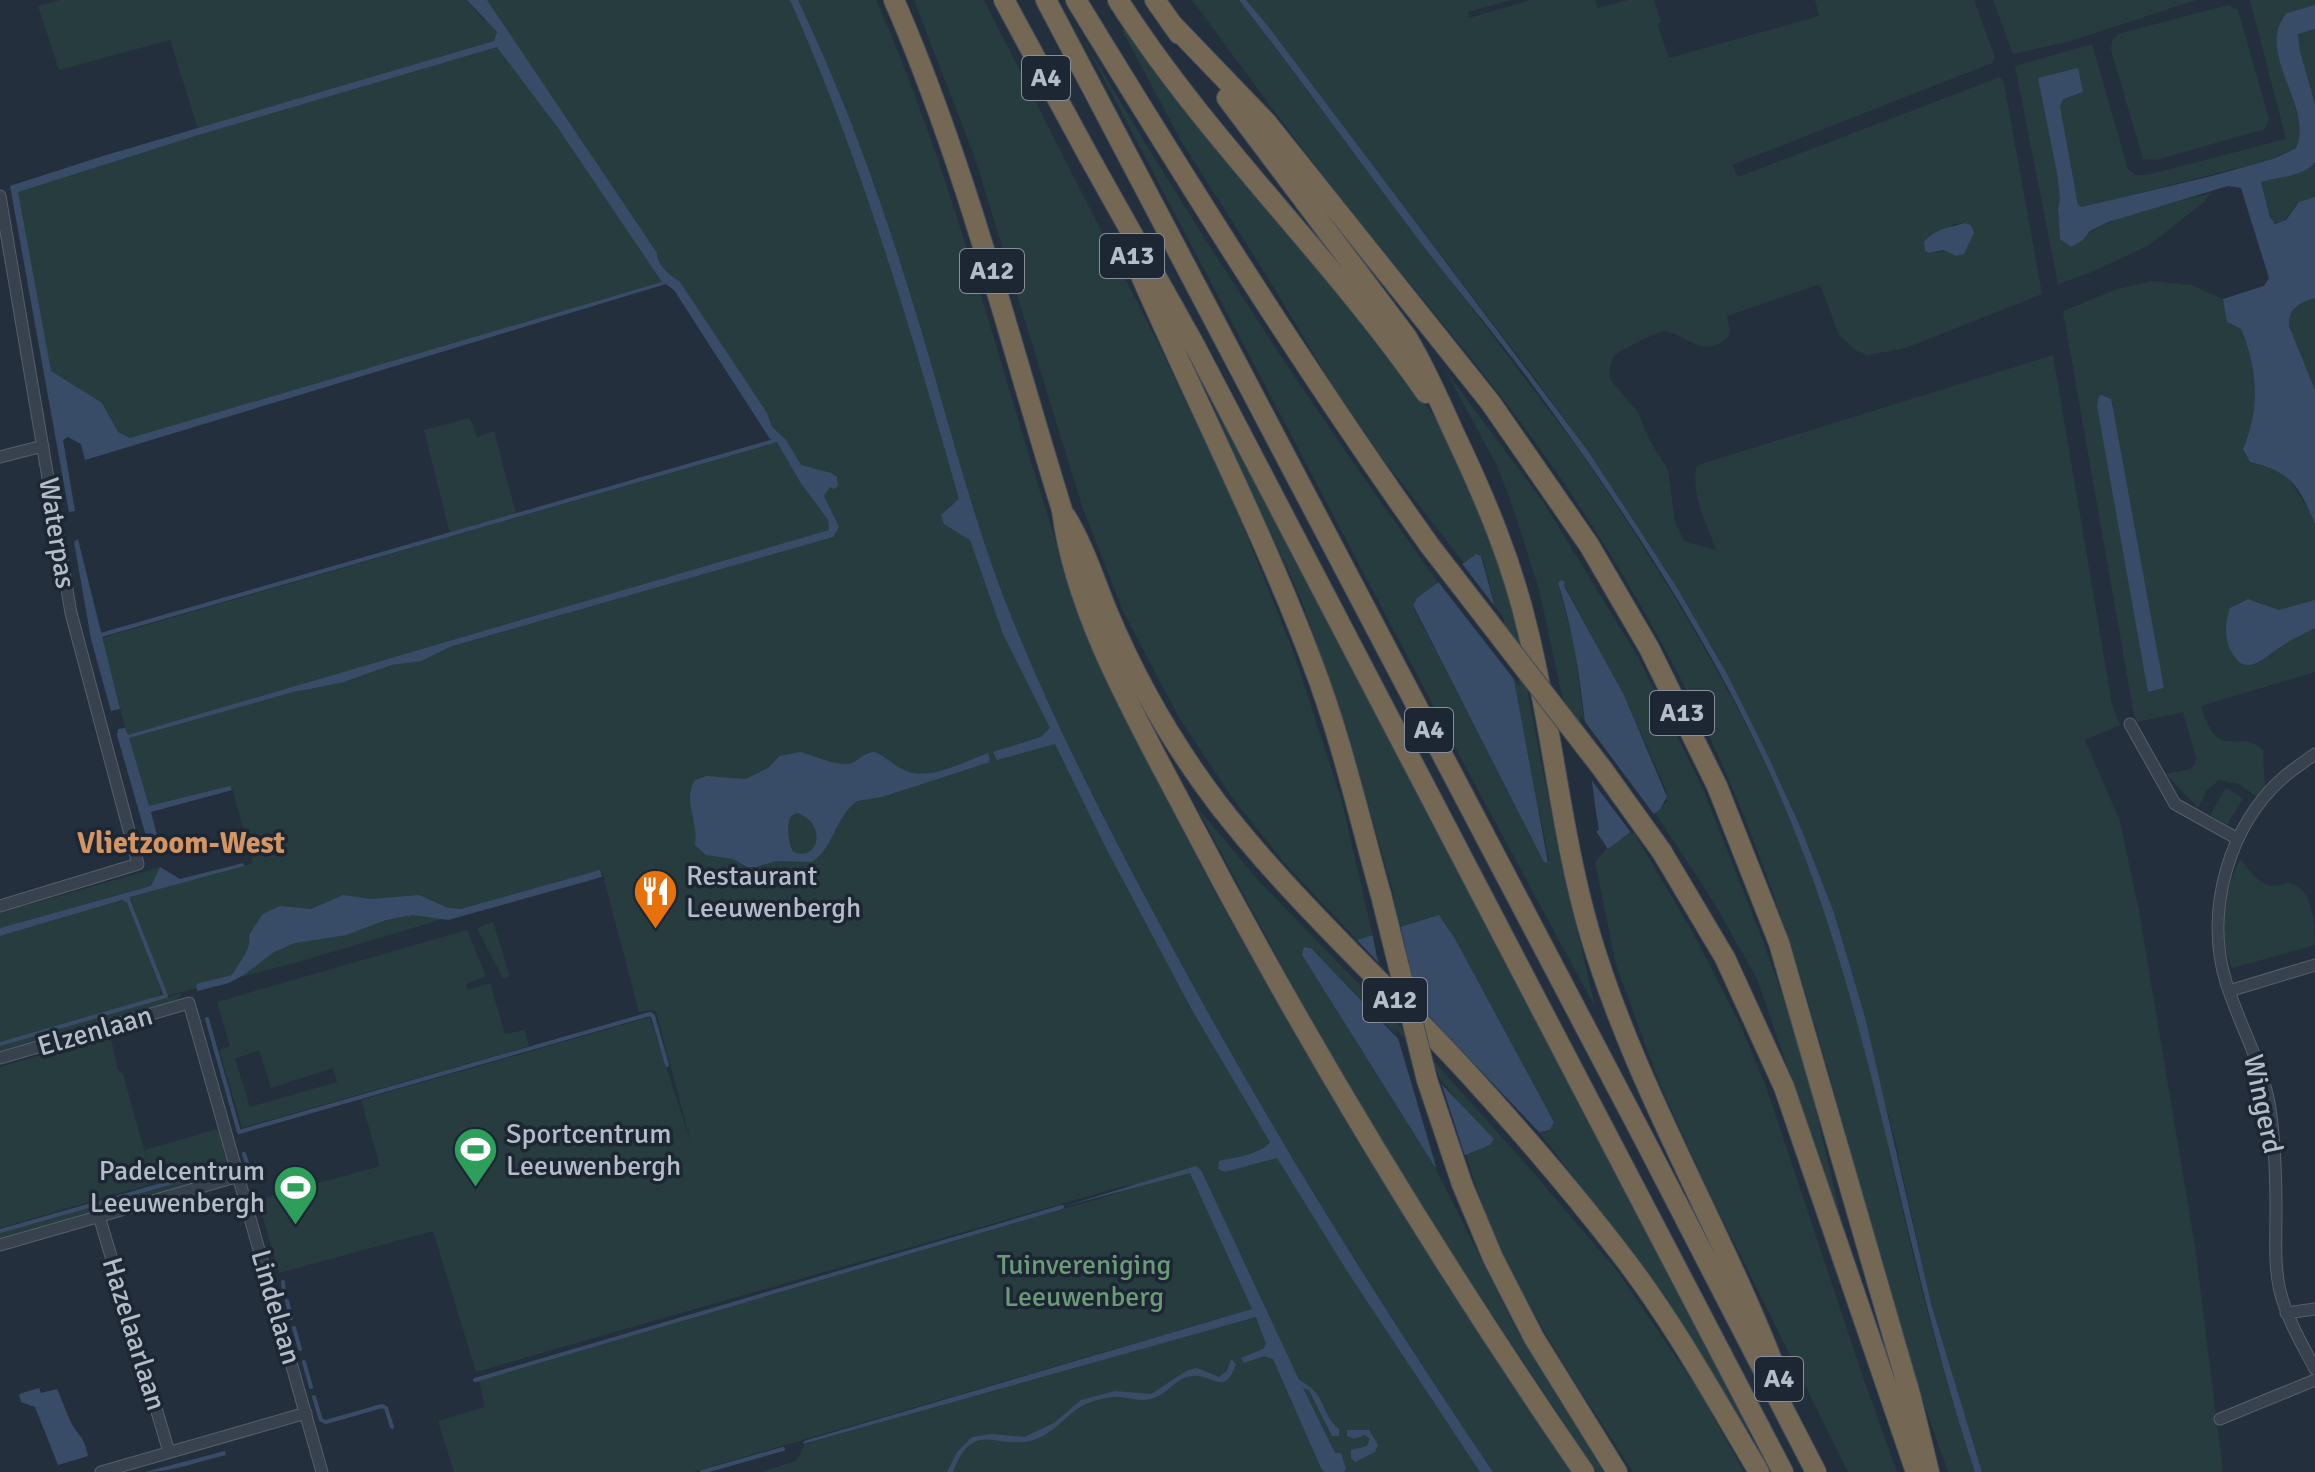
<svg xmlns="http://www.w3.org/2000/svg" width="2315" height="1472" viewBox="0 0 2315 1472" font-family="Signika,sans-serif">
  <rect width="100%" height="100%" fill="#242f3e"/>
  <!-- green -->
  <path fill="#263c3f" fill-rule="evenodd" d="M60,0H467L486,23L478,0H795L867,181L971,520L1029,676L1088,799L1279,1145L1488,1472H761L796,1461L805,1444L1265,1310L1196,1170L1190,1172L1252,1309L693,1472H454L438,1421L485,1407L479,1381L1189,1172L1138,1185L1124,1186L476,1372L433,1231L279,1273L258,1200L380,1166L361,1100L650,1017L691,1143L656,1012L651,1010L639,1012L602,872L298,962L167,996L130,897L253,863L232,788L142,813L127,735L102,638L777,442L800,482L828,520L829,530L423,650L830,534L834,523L676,286L668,281L93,453L55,416L13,187L504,40L497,32L494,41L198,129L170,40L59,70L38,6Z
    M798,0H876C934,130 973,269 1014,405C1027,450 1041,494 1055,539C1062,562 1068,587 1078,609C1208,915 1390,1196 1574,1472H1493C1372,1293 1258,1109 1156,917C1100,813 1047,708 1004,598C967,501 943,399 912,300C881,198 844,96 798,0Z
    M914,0H984L1157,341L1233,501L1293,651L1341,798L1373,936L1357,940L1286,865L1230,795L1178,716L1123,611L1082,506L975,158Z
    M1192,0H1239L1261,29L1582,454C1680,598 1772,751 1828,917C1871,1046 1892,1179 1927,1310C1941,1364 1957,1419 1975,1472H1948C1859,1230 1820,970 1709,736C1655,622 1589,513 1513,412C1455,336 1393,264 1334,189C1285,127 1239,63 1192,0Z
    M1246,0H1511L1468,12L1469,18L1531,0H1595L1598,8L1628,0H1654L1661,22L1657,24L1669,58L1819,16L1815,0H1974L1995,57L1992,63L1732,165L1738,177L2000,77L2004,83L2042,294L1906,348L1868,355L1857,351L1839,335L1821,287L1817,285L1727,316L1730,331L1728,337C1703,360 1688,335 1665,331C1661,330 1617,352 1615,355C1610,362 1609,371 1610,379L1637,411L1650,441L1668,470L1675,522L1684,541L1716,550C1706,521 1692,499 1696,467L1701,464L2053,355L2112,704L2120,725L2085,740L2120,821L2139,911L2195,1246L2223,1472H1982L1932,1307L1894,1136L1834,913L1726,672L1676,586L1588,451L1531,373ZM1964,223L1953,255L1947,251L1929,253L1925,251L1954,224Z
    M1993,0H2196L2071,41L2013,54Z
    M2250,0H2315V5L2287,13L2278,48L2302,130L2296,148L2276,158L2082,208L2078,205L2060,106L2062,99L2078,93V69L2039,78L2057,173L2060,200L2058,208L2060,238L2083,240C2102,216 2178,202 2211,193L2204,202L2148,246L2092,272L2058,284L2015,66L2092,44L2128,169L2135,175H2147L2286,139Z
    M2228,5L2238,10L2269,119L2265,129L2156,160L2143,159L2111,50L2112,41L2118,34Z
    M1129,25L1416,390L1463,460L1498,548L1522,645L1528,694L1556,838L1595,1007L1464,764L1083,39C1193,226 1311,407 1438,582L1415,600L1413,607L1547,863L1549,860L1539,811L1541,810L1538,809L1513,674L1482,556L1476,554L1464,563L1386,463L1333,386L1265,273L1181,141L1122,30Z
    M2315,29V104L2300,51L2298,34Z
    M2315,162V197L2299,202L2282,223L2272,222L2261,182C2278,178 2304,176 2315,162Z
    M2153,281L2191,285L2223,299L2229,324L2241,329C2258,369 2260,409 2243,449L2250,462L2285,473L2310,512L2315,524V600C2306,604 2293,610 2283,610C2261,611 2259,590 2233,606L2272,654L2278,647L2315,628V672L2201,706C2219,766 2238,726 2263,750L2266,803L2239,784L2219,780L2207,790L2198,808L2166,774L2190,769L2195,764L2196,758L2183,712L2137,722L2134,715L2063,311L2117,289ZM2102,395L2111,399L2113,408L2164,688L2149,692L2097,406Z
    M2315,298V390L2289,326C2288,308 2300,304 2315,298Z
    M1445,370L1544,503L1638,657L1703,789L1763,941L1802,1051L1846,1239L1758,981L1713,901L1655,813L1667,801L1666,790L1624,695L1563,583L1558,584L1573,640L1589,755L1562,696L1539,589L1509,496L1496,464Z
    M1202,382L1748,1428L1747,1431L1666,1297L1539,1132L1550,1130L1554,1122L1454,937L1439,915L1399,927L1393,892L1351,745L1301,599Z
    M470,418L477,437L494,431L516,514L450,534L424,430Z
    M2226,788L2243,798L2227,825L2210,815Z
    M1196,806L1258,880L1439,1067L1527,1165L1618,1272L1697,1388L1744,1472H1633C1568,1372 1498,1270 1466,1154L1490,1145L1448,1088L1311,948L1305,947L1302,955L1435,1167L1517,1331L1604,1472H1597L1419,1204L1309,1016Z
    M1632,829L1692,931L1739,1022L1765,1084L1857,1360L1897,1472H1848L1708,1190L1661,1087L1616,965L1595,862L1608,847Z
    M2240,859C2248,868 2256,881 2267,885C2276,888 2284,882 2292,884C2314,889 2315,929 2315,945L2232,968C2217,932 2224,893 2240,859Z
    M160,867L151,886L0,928V913Z
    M122,900L128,904L161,990L159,996L0,1042V936Z
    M493,922L510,977L503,979L477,928Z
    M467,930L486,976L466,984L468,990L490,983L505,1034L525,1030L529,1046L242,1128L219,1050L230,1046L217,1002ZM259,1050L271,1088L333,1068L337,1082L250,1107L235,1059Z
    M182,993L178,1000L0,1052V1046Z
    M110,1035L118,1070L123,1074L147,1161L145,1150L217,1129L226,1147L224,1148L231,1168L228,1173L0,1239V1233L177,1182L176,1180L151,1184L0,1228V1067Z"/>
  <!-- water -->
  <path fill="#394c67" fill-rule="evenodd" d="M467,0H487L657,253C657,266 670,275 680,282L767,413L772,427L786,440L801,465L831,473L837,477L838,486L834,489L830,487L824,496L839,527L833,537L452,646L421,661L391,665L341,683L293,692L129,738L149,806L230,786L232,790L151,812L160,847L155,852L150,850L117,735L118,729L125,728L128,735L829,530L828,520L800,482L777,442L770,439L674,290L666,284L85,460L81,444L68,437L63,440L75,511L69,512L10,186L103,156L494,41L497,32ZM497,47L558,128L662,282L130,438L118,432L102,403L51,371L18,192L195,136Z
    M790,0H798C844,96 881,198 912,300C943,399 967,501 1004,598C1047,708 1100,813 1156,917C1258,1109 1372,1293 1493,1472H1480L1349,1274L1277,1158L1225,1172L1218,1169L1219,1161C1235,1157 1260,1155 1270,1142L1192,1010L1107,850L1055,744L997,760L993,752L1041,737L1050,728L1003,634L970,540L944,524L941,515L959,499C911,330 862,161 790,0Z
    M1239,0H1246L1267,25L1588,451L1676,586L1726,672L1766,752L1802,831L1834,913L1865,1017L1932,1307L1982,1472H1975C1905,1264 1879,1048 1799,842C1736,679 1633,520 1529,380C1492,330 1452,284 1415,235C1356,157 1299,77 1239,0Z
    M2315,5V29L2298,34L2300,51L2315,104V162C2304,177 2278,177 2261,182L2270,217L2275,224L2286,220L2299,202L2315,197V298C2300,303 2288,308 2289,326L2315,390V524C2299,486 2292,472 2250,462L2243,449C2260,409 2258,369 2241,329L2227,322L2223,299L2264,286L2269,278L2241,188L2228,186L2108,222L2090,231L2083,240L2071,247L2060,239L2058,208L2060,200L2057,173L2038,78L2078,68L2083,92L2063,99L2060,106L2078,205L2082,207L2212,176L2276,158L2296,148C2315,108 2253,51 2287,13Z
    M1964,223L1971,225L1974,233L1964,254L1956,256L1943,250L1929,253L1925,251L1924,242C1936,228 1949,228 1964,223Z
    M2102,395L2111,399L2113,408L2164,688L2148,692L2097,406L2099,396Z
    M78,539L120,709L111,711L91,639L74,542Z
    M1476,554L1481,556L1513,674L1548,863L1544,862L1413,605L1417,598Z
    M1561,580L1565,582L1564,586L1624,695L1667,797L1660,809L1608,849L1596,831L1599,830C1585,748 1584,663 1558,583Z
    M2248,599L2279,610L2315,600V628C2304,634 2292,639 2282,646C2266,655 2246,681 2231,651C2224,638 2225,621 2230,608Z
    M800,752C814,755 838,768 852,763C861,759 863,753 875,752C885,756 892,764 902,769C927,783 963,762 988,753L990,762L882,797L857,801C835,817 834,847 812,862L776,861L756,867H747L733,859L706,855L695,845C699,822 682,801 695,780L707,776L746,779L768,768L780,756ZM797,813C827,822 820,863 793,852C788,842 786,826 791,816Z
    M243,863L244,866L130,897L131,905L122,900L0,936V928L151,886L160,867L180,879Z
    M600,870L602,877L448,920L413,915L386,920L346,935L295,943L274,952L245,974L229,983L197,991L196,984L232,975C239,962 252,950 249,935L262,915L269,911L280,906L311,909L343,895L371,899L419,895L448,908L461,909Z
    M1439,915L1454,937L1554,1122L1550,1130L1539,1132L1357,940Z
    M1304,947L1311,948L1494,1139L1490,1145L1435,1167L1302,955Z
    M1196,1166L1201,1170L1299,1380C1327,1394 1320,1413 1339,1429V1436H1332L1309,1390L1303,1388L1335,1453H1341L1346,1469L1344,1472H1324L1321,1468L1273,1359L1264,1356L1244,1363L1241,1358L1263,1349L1266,1344L1256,1317L803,1444L804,1441L1252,1309L1190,1173L1062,1207Z
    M1231,1359L1236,1364C1223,1403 1210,1365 1182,1379C1171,1385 1163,1396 1151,1399C1141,1402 1130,1398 1120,1397C1109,1396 1095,1400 1084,1405C1066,1414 1055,1433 1034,1440C996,1451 974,1417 953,1472H947L957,1452L972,1437L991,1434L1024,1437L1054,1423L1081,1400L1115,1391L1151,1394L1188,1370L1197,1368L1219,1377L1227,1371Z
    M39,1388L41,1393L57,1389C59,1393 71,1424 73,1426C83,1441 84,1438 88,1456L58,1465L35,1407L21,1402L19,1394Z
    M1347,1430H1369L1378,1445L1375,1452L1355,1462L1351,1458V1450L1367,1446L1370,1439L1365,1435L1354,1439L1347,1436Z
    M225,1451L226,1455C199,1461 174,1472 145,1472Z"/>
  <!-- pier -->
  <path fill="#242f3e" d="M1460,561L1503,617L1520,687L1436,579Z
    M1580,715L1656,817L1632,834L1587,774Z
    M1400,923L1418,1004L1421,1012L1381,971L1376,953L1372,932Z
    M1395,1028L1438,1073L1466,1159L1437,1170Z"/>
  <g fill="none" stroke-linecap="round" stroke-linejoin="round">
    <!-- stream -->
    <path stroke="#394c67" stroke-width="4" d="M101,635L774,441
      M207,1019L239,1132L650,1014L653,1016L667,1065
      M0,1044L166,996L129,902
      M244,1154L247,1163
      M190,1178L225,1168
      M0,1231L176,1181
      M283,1282L284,1292
      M287,1301L291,1318
      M294,1328L300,1349
      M304,1362L311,1387
      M475,1380L1062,1207
      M314,1397L321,1420L326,1422L382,1406L386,1408L392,1427
      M702,1472L783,1449"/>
    <defs>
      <path id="minor" d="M0,196L71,613L138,864L0,906
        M0,457L43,446
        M2130,724L2175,804L2238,839
        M2315,754C2305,761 2295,768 2285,776C2229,824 2204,911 2226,982C2240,1027 2265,1068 2271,1115C2275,1147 2276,1180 2276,1212C2276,1238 2274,1266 2280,1291C2287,1319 2302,1344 2315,1369
        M2229,991L2315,965
        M0,1058L189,1003L322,1472
        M99,1216L169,1452
        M0,1245L239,1176
        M2286,1313L2315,1309
        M2220,1419L2315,1380
        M101,1472L306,1413"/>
      <path id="motorway" d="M894,0C966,165 1009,339 1062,510C1075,614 1137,719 1185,811C1304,1039 1438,1260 1584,1472
        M1004,0L1088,155L1195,346L1783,1472
        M1046,0L1642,1135L1816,1472
        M1076,0C1189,185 1304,369 1430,546
        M1118,0C1208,141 1331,256 1426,393
        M1155,0L1179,34
        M1171,23L1267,123L1490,402L1589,545L1649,648L1717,786L1779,943L1911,1398L1929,1472
        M1227,98L1406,336C1425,367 1439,400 1454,433C1485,498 1512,562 1528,631C1553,732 1561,835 1590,934C1635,1086 1718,1221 1775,1368
        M1135,262C1193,396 1260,525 1312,662C1341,737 1359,817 1381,895
        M1066,517C1084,547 1094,579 1107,611C1135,678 1174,746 1218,804C1292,900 1382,980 1464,1069C1518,1128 1571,1189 1620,1253C1673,1321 1715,1398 1759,1472
        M1662,852L1725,958L1784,1087L1916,1472
        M1462,1184L1493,1258L1534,1338L1617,1472"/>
    </defs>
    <!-- minor casing -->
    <use href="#minor" stroke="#565f6c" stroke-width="13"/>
    <!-- motorway casing -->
    <use href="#motorway" stroke="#434c59" stroke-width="22"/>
    <!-- minor -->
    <use href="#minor" stroke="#38414e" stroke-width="11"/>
    <!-- motorway -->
    <use href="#motorway" stroke="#746855" stroke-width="20"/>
    <defs>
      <path id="motorway-bridge" d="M1430,546L1601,767L1662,852
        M1381,895L1427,1080L1462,1184"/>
    </defs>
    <!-- motorway-bridge casing -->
    <use href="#motorway-bridge" stroke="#434c59" stroke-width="22" stroke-linecap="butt"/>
    <!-- motorway-bridge -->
    <use href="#motorway-bridge" stroke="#746855" stroke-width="20"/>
  </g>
  <!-- icons -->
  <defs>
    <symbol id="restaurant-pin" viewBox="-11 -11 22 30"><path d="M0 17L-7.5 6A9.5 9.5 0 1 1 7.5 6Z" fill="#e8710a" stroke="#1d2633"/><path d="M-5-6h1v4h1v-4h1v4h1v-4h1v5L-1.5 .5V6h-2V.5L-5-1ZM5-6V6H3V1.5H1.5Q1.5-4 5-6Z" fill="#fff"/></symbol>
    <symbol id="stadium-pin" viewBox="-11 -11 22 30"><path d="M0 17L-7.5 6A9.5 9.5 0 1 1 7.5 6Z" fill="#2e9e5b" stroke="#1d2633"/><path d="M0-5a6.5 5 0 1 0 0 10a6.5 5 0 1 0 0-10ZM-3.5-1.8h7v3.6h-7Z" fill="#fff"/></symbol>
  </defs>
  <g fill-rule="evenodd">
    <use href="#restaurant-pin" x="630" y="866" width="51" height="69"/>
    <use href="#stadium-pin" x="450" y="1124" width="51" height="69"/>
    <use href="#stadium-pin" x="270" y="1162" width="51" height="69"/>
  </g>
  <g text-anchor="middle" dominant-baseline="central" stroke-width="7" stroke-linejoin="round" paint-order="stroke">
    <!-- shield labels -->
    <g fill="#1d2633" stroke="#878f9c" stroke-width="2">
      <rect x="1022" y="56" width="48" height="44" rx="6"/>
      <rect x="1100" y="234" width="64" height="44" rx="6"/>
      <rect x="960" y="249" width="64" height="44" rx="6"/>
      <rect x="1650" y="691" width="64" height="44" rx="6"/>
      <rect x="1405" y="708" width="48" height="44" rx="6"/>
      <rect x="1363" y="978" width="64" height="44" rx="6"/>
      <rect x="1755" y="1357" width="48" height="44" rx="6"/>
    </g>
    <g font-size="26" font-weight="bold" fill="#b4bcc9">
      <text x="1046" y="78">A4</text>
      <text x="1132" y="256">A13</text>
      <text x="992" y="271">A12</text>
      <text x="1682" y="713">A13</text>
      <text x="1429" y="730">A4</text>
      <text x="1395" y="1000">A12</text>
      <text x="1779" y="1379">A4</text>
    </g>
    <!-- street labels -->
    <g font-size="28" fill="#b4bcc9" stroke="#1d2633">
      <text transform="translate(57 533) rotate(81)">Waterpas</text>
      <text transform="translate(95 1031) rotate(-16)">Elzenlaan</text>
      <text transform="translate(2263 1104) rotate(78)">Wingerd</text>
      <text transform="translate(276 1307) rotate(74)">Lindelaan</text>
      <text transform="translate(134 1334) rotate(73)">Hazelaarlaan</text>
    </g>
    <!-- poi labels -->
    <g font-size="28" fill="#b4bcc9" stroke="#1d2633" text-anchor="start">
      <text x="686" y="876">Restaurant<tspan x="686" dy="32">Leeuwenbergh</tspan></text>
      <text x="506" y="1134">Sportcentrum<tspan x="506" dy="32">Leeuwenbergh</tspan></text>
      <text x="265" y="1171" text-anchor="end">Padelcentrum<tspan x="265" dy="32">Leeuwenbergh</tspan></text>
    </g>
    <!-- park labels -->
    <g font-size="28" fill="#6b9a76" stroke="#1d2633">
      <text x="1084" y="1265">Tuinvereniging<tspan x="1084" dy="32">Leeuwenberg</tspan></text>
    </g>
    <!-- neighbourhood labels -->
    <g font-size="30" font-weight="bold" fill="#d59563" stroke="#1d2633">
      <text x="181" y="843">Vlietzoom-West</text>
    </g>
  </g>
</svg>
